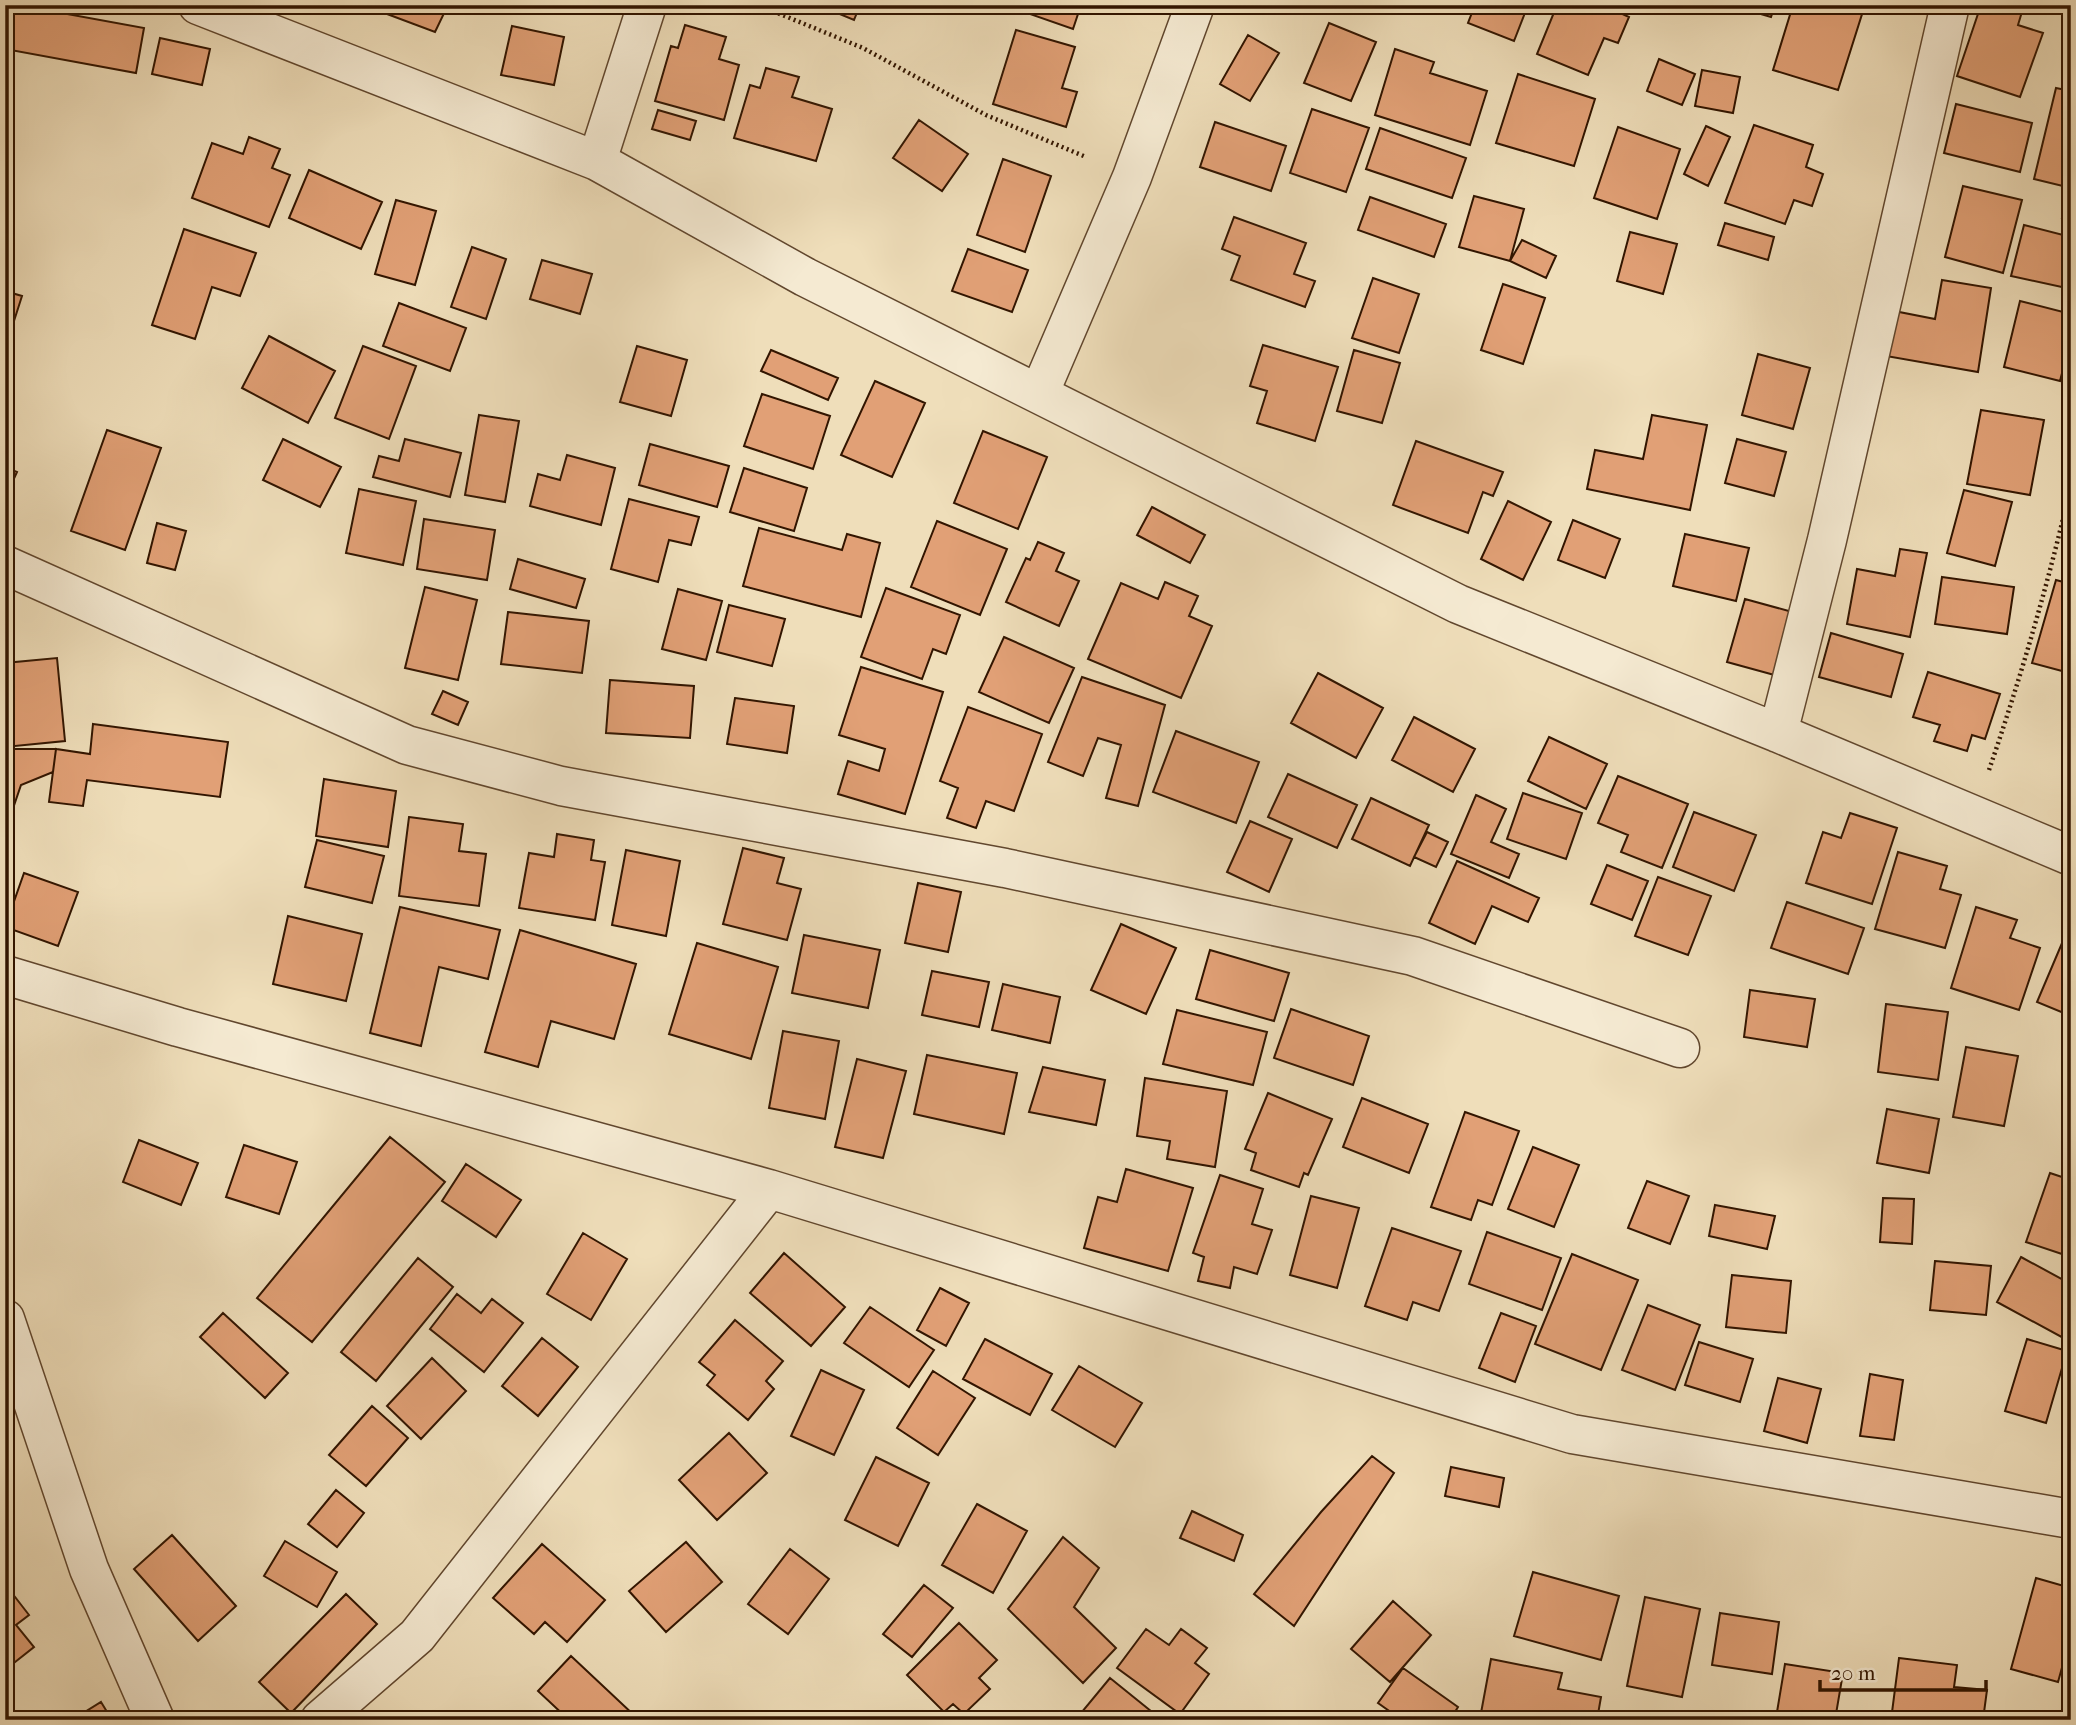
<svg xmlns="http://www.w3.org/2000/svg" width="2076" height="1725" viewBox="0 0 2076 1725" font-family="'IM FELL French Canon',serif">
  <rect width="100%" height="100%" fill="#efdeba"/>
  <filter id="stains"><feTurbulence type="fractalNoise" baseFrequency=".00286" numOctaves="4"/><feColorMatrix values="0 0 0 0 .2 0 0 0 0 .09 0 0 0 0 .02 0 0 0 .5 -.17"/></filter>
  <radialGradient id="worn" r=".72"><stop offset=".6" stop-color="#630" stop-opacity="0"/><stop offset="1" stop-color="#630" stop-opacity=".3"/></radialGradient>
  <!-- building -->
  <path fill="#e1a076" stroke="#321500" stroke-width="2" d="M5,5H18L144,28L136,73L5,49Z
    M363,5H448L435,32Z
    M818,5H860L854,20Z
    M1030,5H1081L1073,29L1027,13Z
    M1475,5H1528L1514,41L1468,23Z
    M1557,5H1603L1629,17L1618,43L1604,38L1588,75L1537,54Z
    M1730,5H1775L1771,17Z
    M1793,5H1846L1863,11L1838,90L1773,70Z
    M1981,5H2024L2018,25L2043,33L2020,97L1957,76Z
    M1329,23L1376,42L1351,101L1304,83Z
    M685,25L726,37L719,59L739,65L724,120L655,101L671,46L678,48Z
    M512,26L564,37L554,85L501,75Z
    M1016,30L1075,47L1062,88L1077,92L1066,127L993,104Z
    M1248,35L1279,53L1250,101L1220,84Z
    M160,38L210,49L202,85L152,74Z
    M1395,49L1434,62L1430,73L1487,91L1470,145L1375,115Z
    M1659,59L1695,74L1682,105L1647,91Z
    M766,68L799,77L792,97L832,109L816,161L734,138L750,85L760,88Z
    M1702,70L1740,77L1733,113L1695,106Z
    M1518,74L1595,99L1574,166L1496,143Z
    M2056,88L2071,91V188L2034,179Z
    M1956,104L2032,123L2020,172L1944,153Z
    M1312,109L1369,128L1346,192L1290,173Z
    M658,110L696,121L690,140L652,129Z
    M919,120L968,154L942,191L893,158Z
    M1215,122L1286,146L1271,191L1200,167Z
    M1754,125L1813,145L1806,167L1823,174L1812,206L1794,200L1785,224L1725,203Z
    M1706,126L1730,137L1708,186L1684,174Z
    M1618,127L1680,149L1657,219L1594,198Z
    M1380,128L1466,158L1452,198L1366,169Z
    M249,137L280,149L272,168L290,175L269,227L192,198L212,143L243,154Z
    M1003,159L1051,176L1025,252L977,235Z
    M309,170L382,202L361,249L289,218Z
    M1963,186L2022,200L2003,273L1945,257Z
    M2069,190L2071,191V220L2062,218Z
    M1474,196L1524,209L1510,261L1459,247Z
    M1370,197L1446,224L1434,257L1358,230Z
    M396,200L436,211L415,285L375,274Z
    M1234,217L1306,243L1294,274L1315,281L1305,307L1231,280L1240,256L1222,249Z
    M1725,223L1774,237L1768,260L1718,245Z
    M2024,225L2071,237V289L2011,276Z
    M184,229L256,253L240,296L212,287L195,339L152,325Z
    M1630,232L1677,244L1663,294L1617,281Z
    M1522,240L1556,256L1546,278L1510,261Z
    M472,247L506,259L486,319L451,307Z
    M968,249L1028,270L1012,312L952,291Z
    M542,260L592,274L580,314L530,299Z
    M1373,278L1419,294L1399,353L1352,338Z
    M1942,280L1991,288L1978,372L1886,356L1894,311L1935,319Z
    M1503,284L1545,298L1523,364L1481,350Z
    M5,291L22,296L5,349Z
    M2020,301L2071,314V338L2060,381L2004,367Z
    M399,303L466,328L450,371L383,346Z
    M269,336L335,371L308,423L242,388Z
    M1263,345L1338,367L1315,441L1257,423L1267,391L1250,386Z
    M363,346L416,366L389,439L335,418Z
    M637,346L687,360L671,416L620,402Z
    M771,350L838,378L828,400L761,371Z
    M1354,350L1400,363L1382,423L1337,411Z
    M1758,354L1810,368L1793,429L1742,415Z
    M875,381L925,403L892,477L841,455Z
    M762,394L830,416L813,469L744,446Z
    M1981,410L2044,420L2030,495L1967,484Z
    M479,415L519,421L505,502L465,495Z
    M1652,415L1707,425L1690,510L1587,489L1595,450L1643,459Z
    M107,430L161,448L125,550L71,531Z
    M983,431L1047,457L1018,529L954,503Z
    M283,439L341,467L320,507L263,480Z
    M405,439L461,453L450,497L373,477L379,456L399,461Z
    M1737,439L1786,452L1774,496L1725,483Z
    M1416,441L1503,472L1493,496L1483,492L1468,533L1393,505Z
    M650,444L729,466L717,507L639,485Z
    M567,455L615,468L601,525L530,506L538,474L560,480Z
    M5,467L17,472L7,494L5,493Z
    M744,468L807,488L794,531L730,512Z
    M359,489L416,501L403,565L346,553Z
    M1964,490L2012,502L1995,566L1947,553Z
    M629,499L699,517L691,545L669,540L658,582L611,569Z
    M1508,501L1551,522L1523,580L1481,559Z
    M1152,507L1205,535L1190,563L1137,535Z
    M424,519L495,530L487,580L417,569Z
    M1573,520L1620,539L1605,578L1558,560Z
    M937,521L1007,549L980,615L911,587Z
    M157,523L186,531L175,570L147,563Z
    M759,528L842,550L847,534L880,543L861,617L743,586Z
    M1685,534L1749,548L1736,601L1673,586Z
    M1038,542L1064,553L1056,571L1079,581L1059,626L1006,602L1026,558L1030,560Z
    M1900,549L1927,553L1910,637L1847,624L1857,569L1895,576Z
    M518,559L585,579L576,608L510,589Z
    M1942,577L2014,587L2007,634L1935,624Z
    M2056,580L2071,584V646H2069L2062,671L2032,663Z
    M1165,582L1198,596L1189,616L1212,626L1181,698L1088,659L1121,583L1158,599Z
    M425,587L477,600L458,680L405,668Z
    M886,588L960,615L946,654L933,649L922,679L861,657Z
    M678,589L722,601L706,660L662,649Z
    M1745,599L1796,613L1778,676L1727,662Z
    M729,605L785,619L772,666L717,652Z
    M508,612L589,621L582,673L501,664Z
    M1831,633L1903,654L1891,697L1819,677Z
    M1004,637L1074,668L1049,723L979,692Z
    M57,658L65,741L5,747V663Z
    M861,667L943,692L905,814L838,794L848,761L879,771L885,749L839,735Z
    M1928,672L2000,694L1985,739L1972,735L1967,751L1934,741L1940,725L1913,717Z
    M1318,673L1383,708L1356,758L1291,723Z
    M1082,677L1165,705L1138,806L1106,798L1121,745L1098,738L1083,776L1048,762Z
    M610,680L694,686L690,738L606,733Z
    M443,691L468,702L458,725L432,714Z
    M735,698L794,706L787,753L727,744Z
    M968,707L1042,734L1014,811L986,801L976,828L947,818L958,788L940,781Z
    M1414,717L1475,749L1453,792L1392,760Z
    M93,724L228,742L220,797L87,780L83,806L49,802L56,749L90,754Z
    M1176,731L1259,762L1236,823L1153,792Z
    M1549,737L1607,764L1586,809L1528,781Z
    M5,749H56L53,772L21,785L5,832Z
    M1288,774L1357,805L1337,848L1268,817Z
    M1618,776L1688,804L1662,868L1621,852L1628,835L1598,823Z
    M324,779L396,791L388,847L316,836Z
    M1523,793L1582,813L1566,859L1507,839Z
    M1476,795L1506,809L1491,842L1519,854L1509,878L1451,854Z
    M1371,798L1429,825L1410,866L1352,839Z
    M1694,812L1756,835L1734,891L1673,867Z
    M1850,813L1897,828L1872,904L1806,883L1823,832L1841,838Z
    M409,817L463,824L459,851L486,854L479,906L399,896Z
    M1250,821L1292,839L1269,892L1227,872Z
    M1427,832L1448,842L1436,867L1414,857Z
    M557,834L594,840L591,860L605,862L595,920L519,908L529,853L554,857Z
    M317,840L384,856L372,903L305,887Z
    M743,848L784,858L777,883L801,889L787,940L723,924Z
    M626,850L680,861L666,936L612,925Z
    M1898,852L1947,866L1940,889L1961,895L1945,948L1875,929Z
    M1457,861L1539,898L1528,922L1492,906L1475,944L1429,923Z
    M1607,865L1648,881L1632,920L1591,904Z
    M24,873L78,892L58,946L5,927Z
    M1658,877L1711,896L1688,955L1635,936Z
    M918,883L961,892L948,952L905,943Z
    M1787,902L1864,928L1848,974L1771,948Z
    M400,907L500,930L488,979L439,967L421,1046L370,1033Z
    M1976,907L2017,920L2010,938L2040,948L2019,1010L1951,988Z
    M288,916L362,934L346,1001L273,984Z
    M2071,922V1016L2037,1002Z
    M1121,924L1176,948L1146,1014L1091,990Z
    M520,930L636,964L614,1039L551,1021L538,1067L485,1052Z
    M804,935L880,950L868,1008L792,993Z
    M697,943L778,967L751,1059L669,1034Z
    M1210,950L1289,973L1274,1021L1196,999Z
    M932,971L989,982L979,1027L922,1015Z
    M1003,984L1060,997L1050,1043L992,1030Z
    M1750,990L1815,999L1807,1047L1744,1037Z
    M1886,1004L1948,1012L1938,1080L1878,1072Z
    M1291,1009L1369,1036L1353,1085L1274,1058Z
    M1177,1010L1267,1032L1253,1085L1163,1064Z
    M783,1031L839,1041L825,1119L769,1108Z
    M1966,1047L2018,1056L2004,1126L1953,1117Z
    M927,1055L1017,1073L1004,1134L914,1114Z
    M857,1059L906,1071L883,1158L835,1147Z
    M1043,1067L1105,1080L1096,1125L1029,1112Z
    M1145,1078L1227,1091L1215,1167L1167,1159L1170,1141L1137,1136Z
    M1268,1093L1332,1119L1308,1175L1304,1173L1299,1187L1251,1170L1256,1153L1245,1149Z
    M1362,1098L1428,1124L1409,1173L1343,1147Z
    M1887,1109L1939,1119L1929,1173L1877,1163Z
    M1465,1112L1519,1131L1492,1205L1478,1200L1471,1220L1431,1207Z
    M390,1137L445,1182L312,1342L257,1298Z
    M139,1140L198,1163L181,1205L123,1182Z
    M244,1145L297,1162L279,1214L226,1197Z
    M1533,1147L1579,1165L1554,1227L1508,1209Z
    M466,1164L521,1200L496,1237L442,1201Z
    M1126,1169L1193,1188L1168,1271L1084,1248L1098,1197L1117,1202Z
    M2050,1173L2071,1180V1257L2026,1242Z
    M1220,1175L1263,1189L1252,1224L1272,1230L1257,1274L1234,1267L1230,1288L1198,1281L1204,1257L1193,1253Z
    M1647,1181L1689,1196L1670,1244L1628,1228Z
    M1311,1196L1359,1208L1337,1288L1290,1275Z
    M1883,1198L1914,1199L1912,1244L1880,1242Z
    M1715,1205L1775,1216L1767,1249L1709,1236Z
    M1392,1228L1461,1251L1439,1311L1413,1302L1407,1320L1365,1306Z
    M1487,1232L1561,1258L1542,1310L1469,1284Z
    M583,1233L627,1259L591,1320L547,1294Z
    M784,1253L845,1307L811,1346L750,1293Z
    M1572,1254L1638,1280L1601,1370L1535,1344Z
    M2021,1257L2071,1284L2069,1341L1997,1302Z
    M418,1258L453,1287L376,1381L341,1352Z
    M1935,1261L1991,1266L1986,1315L1930,1310Z
    M1732,1275L1791,1281L1786,1333L1726,1327Z
    M940,1288L969,1303L946,1346L917,1330Z
    M457,1294L481,1313L492,1299L523,1323L484,1372L430,1329Z
    M1648,1305L1700,1325L1675,1390L1622,1370Z
    M870,1307L934,1350L909,1387L844,1343Z
    M223,1313L288,1373L265,1398L200,1337Z
    M1501,1313L1536,1326L1515,1382L1479,1368Z
    M735,1320L783,1361L766,1381L774,1389L748,1420L707,1385L715,1375L699,1362Z
    M542,1338L578,1367L538,1416L502,1386Z
    M985,1339L1052,1374L1030,1415L963,1379Z
    M2027,1339L2067,1351L2046,1423L2005,1411Z
    M1699,1342L1753,1359L1740,1402L1685,1385Z
    M432,1358L466,1391L421,1439L387,1406Z
    M1079,1366L1142,1403L1115,1447L1052,1410Z
    M821,1370L864,1390L834,1455L791,1436Z
    M933,1371L975,1398L938,1455L897,1428Z
    M1870,1374L1903,1380L1894,1440L1860,1436Z
    M1778,1378L1821,1389L1807,1443L1764,1431Z
    M372,1406L408,1438L366,1486L329,1455Z
    M729,1433L767,1473L717,1520L679,1480Z
    M1372,1456L1394,1473L1294,1626L1254,1594L1321,1512Z
    M876,1457L929,1483L898,1546L845,1520Z
    M1451,1467L1504,1478L1499,1507L1445,1496Z
    M336,1490L364,1513L337,1547L308,1524Z
    M977,1504L1027,1531L993,1593L942,1565Z
    M1192,1511L1243,1535L1234,1561L1180,1538Z
    M172,1535L236,1606L198,1641L134,1569Z
    M1063,1537L1099,1568L1074,1607L1116,1648L1083,1683L1008,1609Z
    M285,1541L337,1572L317,1607L264,1576Z
    M686,1542L722,1582L666,1632L629,1591Z
    M542,1544L605,1600L567,1642L545,1622L534,1634L493,1598Z
    M790,1549L829,1579L788,1634L748,1604Z
    M1533,1572L1619,1596L1601,1660L1514,1636Z
    M2036,1578L2071,1588V1635L2058,1682L2011,1669Z
    M5,1584L29,1615L16,1625L34,1647L5,1670Z
    M924,1585L953,1608L912,1657L883,1634Z
    M346,1594L377,1624L291,1713L259,1682Z
    M1645,1597L1700,1609L1682,1697L1627,1686Z
    M1393,1601L1431,1635L1390,1682L1351,1649Z
    M1720,1613L1779,1622L1772,1674L1712,1665Z
    M959,1623L997,1660L979,1678L990,1689L964,1714L953,1704L944,1712L907,1675Z
    M1146,1629L1169,1645L1181,1629L1207,1648L1195,1663L1209,1674L1180,1714L1117,1668Z
    M571,1656L636,1717L633,1720H569L538,1691Z
    M1899,1658L1957,1665L1954,1687L1987,1690L1983,1720H1891Z
    M1491,1659L1562,1673L1558,1689L1601,1697L1597,1720H1515L1481,1713Z
    M1785,1664L1843,1673L1835,1720L1777,1712Z
    M1403,1668L1458,1707L1450,1720H1402L1378,1703Z
    M1110,1678L1162,1720H1090L1081,1713Z
    M101,1702L112,1720H72Z
    M2011,1712L2046,1720H2009Z"/>
  <g fill="none" stroke-linecap="round" stroke-linejoin="round">
    <defs>
      <path id="minor" d="M198,5L597,161L805,277L1458,604L1778,733L2071,856
        M597,161L647,5
        M1039,394L1132,177L1195,5
        M5,565L407,745L561,786L1005,868L1413,956L1680,1048
        M1778,733L1827,540L1950,5
        M5,975L178,1027L769,1189L1572,1434L2071,1519
        M5,1319L89,1569L155,1720
        M320,1720L417,1636L769,1189"/>
    </defs>
    <!-- minor casing -->
    <use href="#minor" stroke="#61472e" stroke-width="41"/>
    <!-- path -->
    <path stroke="#321500" stroke-width="4.5" stroke-dasharray="2 3.5" stroke-linecap="butt" d="M758,5L863,48L986,115L1086,157
      M1989,770C2021,677 2049,581 2071,485"/>
    <!-- minor -->
    <use href="#minor" stroke="#f5ead2" stroke-width="38"/>
  </g>
  <!-- margin -->
  <rect width="2076" height="1725" fill="none" stroke="#efdeba" stroke-width="28"/>
  <rect x="7" y="7" width="2062" height="1711" fill="none" stroke="#321500" stroke-width="3.5"/>
  <rect x="14" y="14" width="2048" height="1697" fill="none" stroke="#321500" stroke-width="2"/>
  <!-- scale -->
  <path d="M1820 1680v10h166v-10" fill="none" stroke="#321500" stroke-width="3.5"/>
  <text x="1831" y="1680" font-size="21" fill="#321500" stroke="#f5ead2" stroke-width="5" paint-order="stroke">20 m</text>
  <rect width="100%" height="100%" filter="url(#stains)"/>
  <rect width="100%" height="100%" fill="url(#worn)"/>
</svg>
